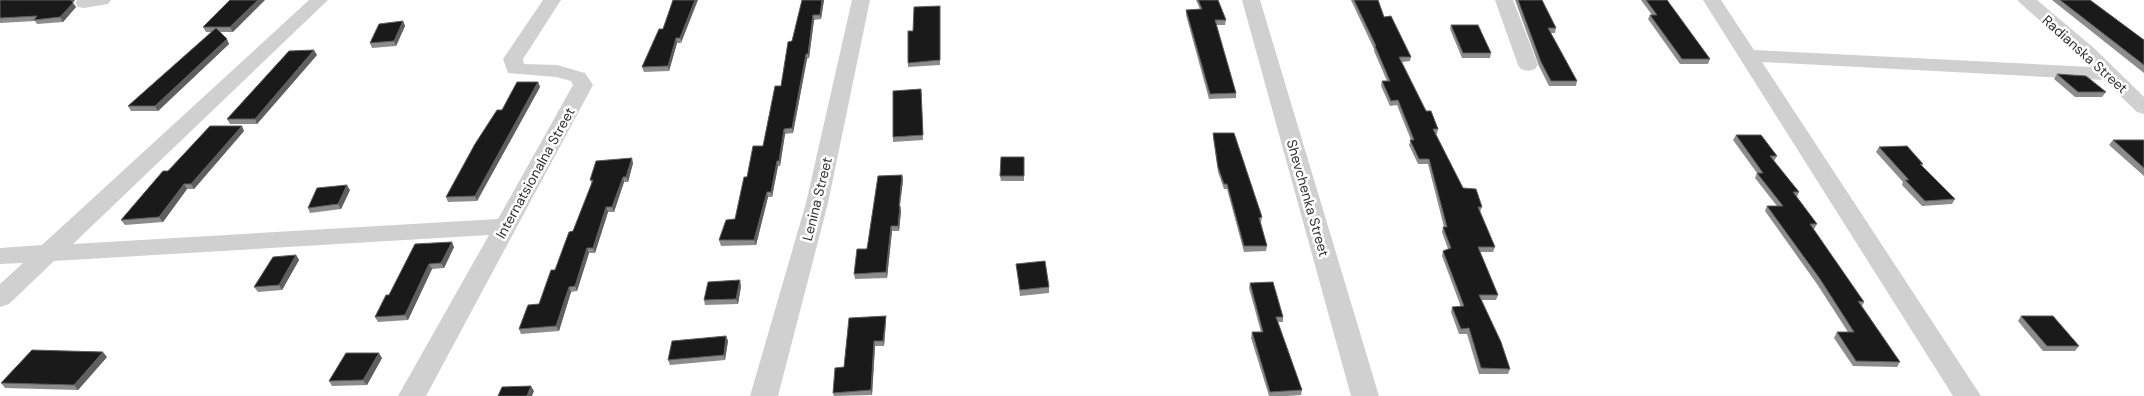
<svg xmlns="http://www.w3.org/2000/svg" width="2144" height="396" viewBox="0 0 2144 396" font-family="'DM Sans',sans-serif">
  <rect width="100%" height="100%" fill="#fff"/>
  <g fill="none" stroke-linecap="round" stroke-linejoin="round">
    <!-- street -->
    <path fill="#d0d0d0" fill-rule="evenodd" d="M77,0H111L108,4L84,8L78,7L75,3Z
      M309,0H328L73,244L498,219L573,85L571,81L556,77L508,73L503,59L543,0H561L523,59L524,64L557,65L585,73L593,85L426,396H398L489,235L54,261L9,304L0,307V284L23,263L0,264V248L42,245Z
      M852,0H870L828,203L778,396H750L806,203Z
      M1242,0H1260L1379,396H1351Z
      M1495,0H1513L1538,65L1535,69L1528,71L1521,69L1518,65Z
      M1703,0H1721L1754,50L2091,67L2017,0H2037L2095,49L2144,97V114L2137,112L2104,80L1762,62L1981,396H1953Z"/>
  </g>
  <!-- wall -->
  <path fill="#8c8c8c" d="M0,0L73,3L76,7L63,22L37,24L35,21L0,23Z
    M230,0L233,32H219L229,44L158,111H131L128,106L212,32H206L203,27Z
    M673,0L681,43H677L669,71L644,72L642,67L663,29Z
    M802,0H824L821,19L814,20L809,58L807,59L793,133L785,134L780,166H778L772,197H768L756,245L721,246L719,240L735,219L747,177L763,146L781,86Z
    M1196,0H1218L1226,20L1225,25H1216L1236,93V98L1209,99L1186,15V10L1200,9Z
    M1351,0H1378L1384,17L1411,57L1410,61L1402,62L1426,111L1438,129L1437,134H1436L1463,188L1482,207L1480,212L1495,247L1493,252H1480L1498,295L1496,300H1481L1510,369L1508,374H1479L1467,334H1459L1451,312L1452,307H1461L1442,256L1443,251L1448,249L1442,232L1443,227H1444L1428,164H1418L1409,145L1411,140L1397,105L1390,106L1381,86L1382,81H1387L1374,51V49Z
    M1515,0H1542L1556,28L1555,33H1551L1577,81L1576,86H1549L1539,66Z
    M1641,0H1667L1710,59L1708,64H1680L1648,19L1650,15H1652Z
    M2052,0H2090L2144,40V73Z
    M940,6V65L908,67V63L913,31Z
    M403,21L405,26L396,46L372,48L370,43Z
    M1451,25L1491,53L1490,58H1462L1450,29Z
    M317,55L257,124H230L227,119Z
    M2057,74L2106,92L2102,97H2075L2054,79Z
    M538,82L540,87L477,201L448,202L446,197L502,110Z
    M921,89L923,140L893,142V137Z
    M244,131L194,189H187L163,222L125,225L121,220L168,171Z
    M1213,133L1262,217L1261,223L1267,246L1266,251L1244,252L1227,189H1224L1218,172L1213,138Z
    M1736,135L1777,156L1774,161L1799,192L1797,197L1817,224L1814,229H1813L1864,302L1862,306L1900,362L1897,367L1853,366L1834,338L1837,332H1848L1817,284L1765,211L1767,206H1777L1755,178L1757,173L1733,140Z
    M2113,140H2144V176L2109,145Z
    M1879,147L1923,164L1922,166L1955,199L1952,204L1922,206L1902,185L1903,182L1876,152Z
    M1024,157V181H1001L1000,176Z
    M633,163L628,182H624L614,212H608L595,253H589L577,291L571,292L559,331L521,334L519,329L539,304L573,231L592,183L590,180Z
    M902,175L903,180L900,206L901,211L899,231H892L887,278L855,279L854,274Z
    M350,190L341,209L310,213L308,208Z
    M415,244L454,247L444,268L432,269L408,320L378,322L375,317L389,295Z
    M296,255L299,260L282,290L258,292L254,287Z
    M1016,264L1049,287V293L1020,296Z
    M1250,283L1283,317V322H1278L1302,390L1301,395L1287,396H1269L1251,338L1252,332H1261L1249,288Z
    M741,286L738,304L705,305L704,300Z
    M886,316V321L884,346H875L872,395L834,396L833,393L844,367Z
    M2021,316L2079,346L2075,351H2043L2018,321Z
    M726,336L728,341L725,360L670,365L668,360Z
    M107,357L78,390L5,388L1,383Z
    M382,358L367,385L332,386L329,381Z"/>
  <!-- shaded-wall -->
  <path fill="#5f5f5f" d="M71,0H75L73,3L76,7L63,22L60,17Z
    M258,0H265L233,32L230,27Z
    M695,0H698L681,43L680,38Z
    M822,0H824L821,19L820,15Z
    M813,15L814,20L809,58L808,54Z
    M403,21L405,26L396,46L394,41Z
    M676,38L677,43L669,71L668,66Z
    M227,39L229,44L158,111L155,106Z
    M314,50L317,55L257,124L255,119Z
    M806,54L807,59L793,133L792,128Z
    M538,82L540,87L477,201L475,196Z
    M242,126L244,131L194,189L191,184Z
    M784,129L785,134L780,166L779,161Z
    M632,158L633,163L628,182L626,177Z
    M777,161L778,166L772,197L771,192Z
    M902,175L903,180L899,211V206Z
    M623,177L624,182L614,212L612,207Z
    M184,184L187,189L163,222L159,217Z
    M347,185L350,190L341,209L338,204Z
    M767,192L768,197L756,245L754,240Z
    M900,206L901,211L899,231L898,226Z
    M606,207L608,212L595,253L593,248Z
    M891,226L892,231L887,278L886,272Z
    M452,242L454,247L444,268L441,263Z
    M587,248L589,253L577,291L575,286Z
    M296,255L299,260L282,290L279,285Z
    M429,264L432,269L408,320L405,315Z
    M740,280L741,286L738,304L736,299Z
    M569,287L571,292L559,331L556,326Z
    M886,316V321L884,346L883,341Z
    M726,336L728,341L725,360L724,355Z
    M874,341L875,346L872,395L871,390Z
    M103,352L107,357L78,390L74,385Z
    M379,353L382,358L367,385L363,380Z
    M531,386L534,391L532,396H527Z"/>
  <!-- building -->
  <path fill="#1a1a1a" stroke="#5f5f5f" d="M0,0H71L73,3L60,17L34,20L37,16L0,18Z
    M230,0H258L230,27H203Z
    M673,0H695L680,38H676L668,66L642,67L659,29H663Z
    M802,0H822L820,15H813L808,54H806L792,128L784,129L779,161H777L771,192H767L754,240H719L726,220L735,219L744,177H747L753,146H763L775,86H781L788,42L792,41Z
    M1198,0H1218L1226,20H1215L1236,93L1210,94L1186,10L1202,9Z
    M1354,0H1378L1384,17L1391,16L1411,57H1399L1426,111H1431L1438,129H1433L1463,188L1476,189L1482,207H1478L1495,247H1478L1498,295H1479L1501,342L1510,369L1481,368L1469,328L1461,329L1452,307L1464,306L1443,251L1451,248L1443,227H1447L1429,159H1419L1410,140H1414L1398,100L1391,101L1382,81H1390L1375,46H1376Z
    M1518,0H1542L1556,28H1548L1577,81H1551L1541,62Z
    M1646,0H1667L1710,59H1682L1650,15H1657Z
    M2060,0H2090L2144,40V65Z
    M940,6V60L908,63V31H913L914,7Z
    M403,21L394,41L370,43L379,24Z
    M1451,25H1478L1491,53H1463Z
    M216,28L227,39L155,106H128Z
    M314,50L255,119H227L289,51Z
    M2057,74L2086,76L2106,92H2078Z
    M517,82H538L475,196L446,197L475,144L497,110H502Z
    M921,89L923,135L893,137V91Z
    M210,126H242L191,184H184L159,217L121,220L163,171H168Z
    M1213,133H1234L1262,217L1259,218L1267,246H1244L1227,184H1224L1218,167Z
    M1736,135H1761L1777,156H1770L1799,192H1793L1817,224H1810L1864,302L1858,301L1900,362L1856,361L1837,332H1854L1820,279L1767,206H1783L1757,173H1763Z
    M2113,140H2144V168Z
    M1907,146L1923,164H1920L1955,199L1925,201L1905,180H1909L1879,147Z
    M1001,157H1024V176H1000Z
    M632,158L626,177H623L612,207H606L593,248H587L575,286L569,287L556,326L519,329L528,305L539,304L551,270H555L569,232L573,231L593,180H590L596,161Z
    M902,175L899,206H900L898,226H891L886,272L854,274L857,249H867L878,176Z
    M347,185L338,204L308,208L317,188Z
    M452,242L441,263L429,264L405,315L375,317L386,295H389L415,244Z
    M296,255L279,285L254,287L273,257Z
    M1045,261L1049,287L1020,290L1016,264Z
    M740,280L736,299L704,300L708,282Z
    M1273,282L1283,317H1276L1302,390L1270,392L1252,332H1263L1250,283Z
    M886,316L883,341H874L871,390L833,393L835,368L844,367L849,318Z
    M2021,316H2053L2079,346H2047Z
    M726,336L724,355L668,360L672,341Z
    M32,350L103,352L74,385L1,383Z
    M346,353H379L363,380L329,381Z
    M531,386L527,396H498L502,387Z"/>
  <g text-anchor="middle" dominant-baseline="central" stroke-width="5" stroke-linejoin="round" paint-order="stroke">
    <!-- street labels -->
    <g font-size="14" fill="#333" stroke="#fff">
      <text transform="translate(2085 54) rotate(42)">Radianska Street</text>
      <text transform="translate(535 173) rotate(-61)">Internatsionalna Street</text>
      <text transform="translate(1308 198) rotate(74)">Shevchenka Street</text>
      <text transform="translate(817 199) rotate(-76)">Lenina Street</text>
    </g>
  </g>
</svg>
